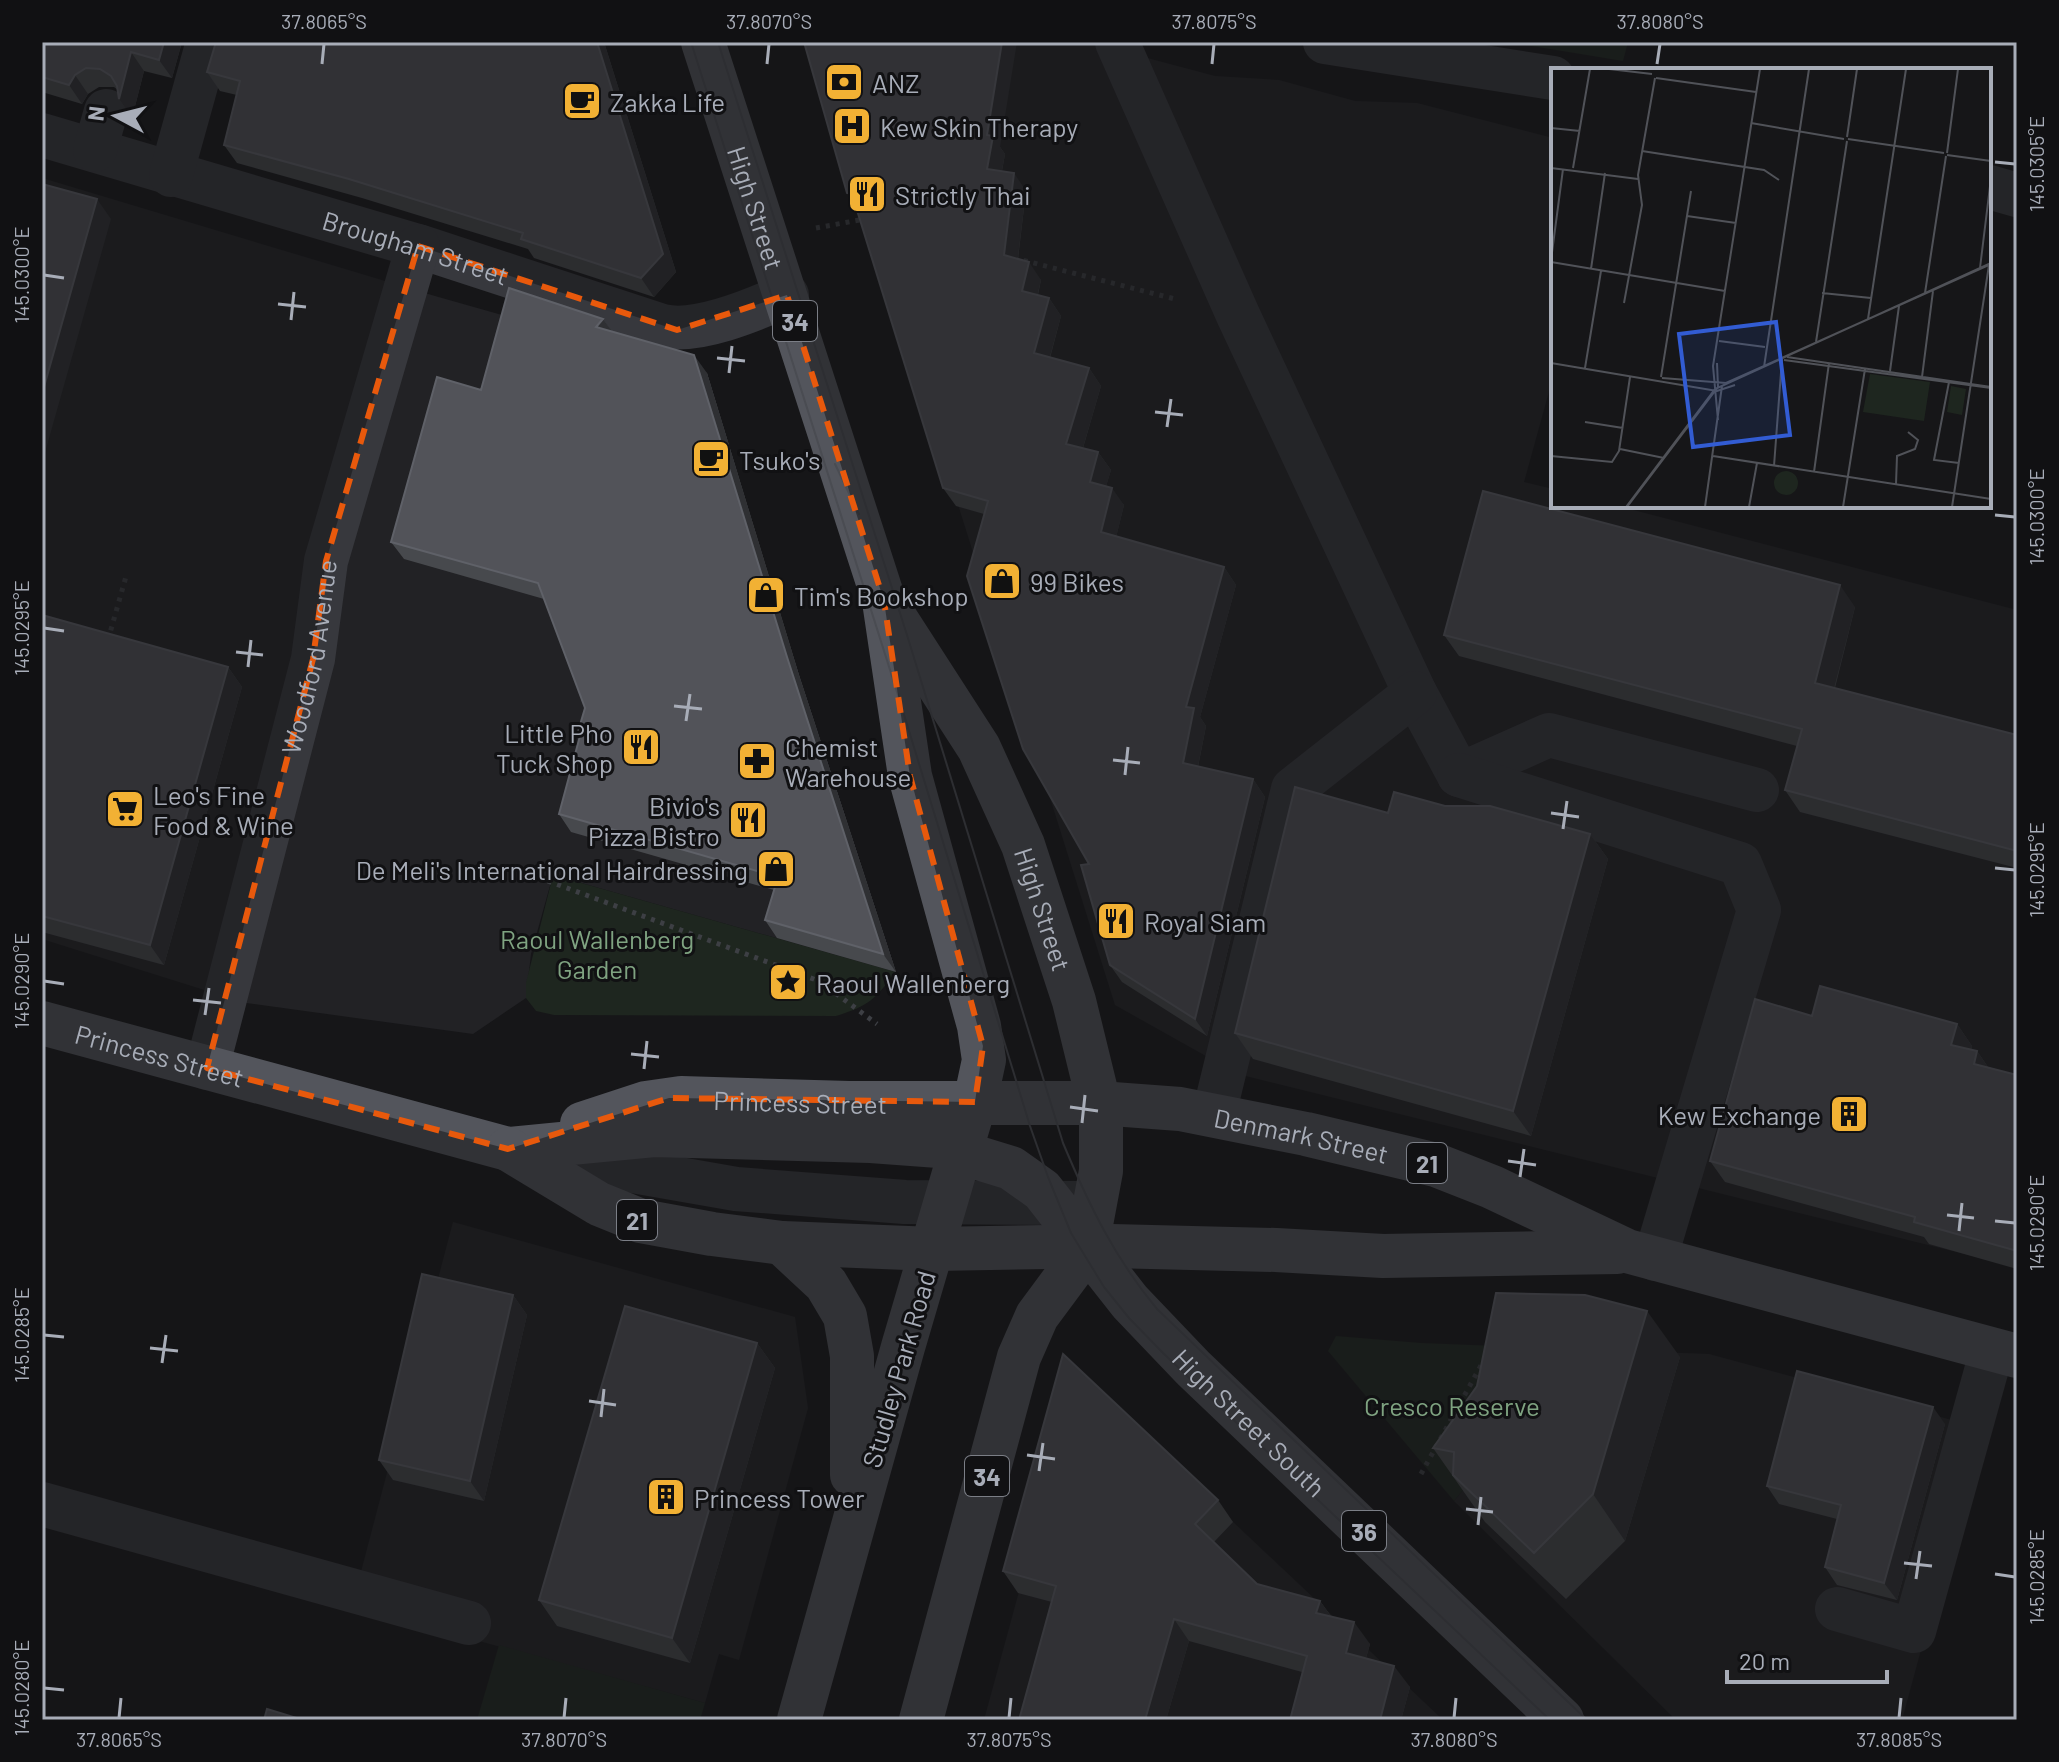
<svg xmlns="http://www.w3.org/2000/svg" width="2059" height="1762" viewBox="0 0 2059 1762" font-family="Barlow,sans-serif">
  <rect width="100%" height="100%" fill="#161618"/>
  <!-- built -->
  <path fill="#222225" d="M813,42H1087L1215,76L1279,80L1355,101L1417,103L1553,138V377L1524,482L1553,489V506H1618L2017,610V1267L1238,1074L1115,1005Z
    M42,178L435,296L707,373L789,644L896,972L553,875L531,954L526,998L473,1034L246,1003L42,939Z
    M453,1222L795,1317L808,1408L739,1660L719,1654L705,1703L352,1606Z
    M1524,1347L1709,1354L1981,1428L1902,1720H1676L1454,1501L1509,1433Z
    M1090,1387L1443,1720H984L1074,1390Z"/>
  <!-- green -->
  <path fill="#1e261f" d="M1508,42H1628L1623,61Z
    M553,875L896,972C875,999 869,1006 836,1016L554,1015L536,1011L526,998V983Z
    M1336,1336L1421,1343L1524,1347L1510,1433L1454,1501L1328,1351Z
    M499,1645L705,1703L700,1720H477Z"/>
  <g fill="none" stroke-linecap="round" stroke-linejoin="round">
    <!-- path -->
    <path stroke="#3d3f44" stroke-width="5" stroke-dasharray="4 6" stroke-linecap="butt" d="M816,228L865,219
      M1014,258L1175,299
      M108,640L127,573
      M529,874L819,981L877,1024
      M1421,1474L1484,1360"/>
    <!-- minor -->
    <g stroke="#37383d" stroke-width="44">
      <path d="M1117,42L1238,315L1415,693L1459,775L1549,735L1757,790"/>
      <path d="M1325,42L1553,78"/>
      <path id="s1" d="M42,135L418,246L662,326C697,334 754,310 787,295"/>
      <path d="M95,150L106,111"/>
      <path d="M171,175L208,42"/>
      <path d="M1989,187L2017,195"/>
      <path d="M1459,775L1740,864L1759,910L1655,1259"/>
      <path id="s2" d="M207,1068L313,659L326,561L418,246"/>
      <path d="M1214,1114L1293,789L1415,693"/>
      <path d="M530,1153L736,1189L905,1202L1082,1203"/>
      <path d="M42,1504L469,1623"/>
      <path d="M1837,1609L1914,1631L1992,1350"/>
    </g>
    <!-- major -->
    <g stroke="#53555c" stroke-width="44">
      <path id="s3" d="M703,42L884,601L910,776L979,1026L984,1060L975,1102L903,1347L799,1720"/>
      <path id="s4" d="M890,610L979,748L1023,845L1074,1001L1099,1103L1101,1124V1171L1089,1235L1080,1258L1037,1316L1019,1357L921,1720"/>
      <path id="s5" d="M42,1023L508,1149L654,1135L871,1141L939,1146L1011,1168L1042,1190L1130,1302L1193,1368L1562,1720"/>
      <path id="s6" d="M582,1124L646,1103L681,1098L849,1103H1099L1180,1109L1306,1134L1436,1165L1492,1187L1627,1251L2017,1356"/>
      <path d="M508,1149L599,1204L641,1221L712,1234L782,1243L933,1249L1111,1246L1276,1250L1383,1256L1617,1252"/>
      <path d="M782,1243L826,1284L845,1316L852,1356V1475"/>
    </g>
    <!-- tram -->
    <path stroke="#4a4c52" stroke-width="2" d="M691,42L898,695L1030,1126L1048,1177L1071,1233L1104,1287L1129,1318L1163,1353L1550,1720
      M718,42L907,635L1063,1143C1089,1205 1114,1257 1157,1309L1587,1720
      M835,464L859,514"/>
  </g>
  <!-- wall -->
  <path fill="#47494d" d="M42,42H182L172,78L144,71L132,118L119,99L118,90L114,87H99L88,94L82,104L42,92Z
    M216,42H604L676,272L654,297L534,258L528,249L362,198L237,163L224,145L237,95L220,91L207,72Z
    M1000,147L1005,154L1002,171L1026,191L1018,259L1041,280L1038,295L1049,298L1061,316L1050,358L1089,368L1101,386L1083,448L1098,452L1111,470L1106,486L1124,505L1116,537L1224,567L1236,585L1200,717L1206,726L1198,767L1253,779L1265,797L1207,1036L1122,982L1110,965L1089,864L984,514L956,506L943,488L855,205L847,193Z
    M603,319L612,332L707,373L799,675L896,972L777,938L765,920L774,890L571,832L559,814L580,739L577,735L585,708L544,599L404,559L391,542Z
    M1855,607L1835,688L2017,735V868L1800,812L1785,790L1797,746L1459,656L1444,635Z
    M42,615L228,667L242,687L164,965L42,932Z
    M1445,806L1590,834L1608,859L1531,1136L1253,1059L1235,1033L1388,813Z
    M1812,1016L1957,1024L1972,1046L1971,1050L1977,1051L1988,1067L2017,1075V1269L1929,1244L1924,1237L1725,1182L1710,1161Z
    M513,1295L527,1315L484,1501L393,1480L379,1460Z
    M757,1343L775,1368L690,1663L557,1626L539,1600Z
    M1680,1357L1625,1541L1566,1599L1485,1522L1433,1448Z
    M1945,1424L1897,1600L1837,1585L1825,1567L1837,1519L1779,1504L1767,1486Z
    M1218,1500L1233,1522L1214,1542L1257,1584L1320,1601L1331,1616L1370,1644L1366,1658L1410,1687L1401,1720H1290L1302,1672L1189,1641L1166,1720H1019L1052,1602L1018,1593L1003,1571Z"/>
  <!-- shaded-wall -->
  <path fill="#2f3033" d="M164,42H182L172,78L159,60Z
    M597,42H604L676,272L654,297L641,278Z
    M1002,42H1017L1000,147L1005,154L999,186L987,169V135Z
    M131,52L144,71L132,118L119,99Z
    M75,75L88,94L82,104L69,85Z
    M1014,173L1026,191L1016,273L1004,255Z
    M97,199L111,219L42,463V394Z
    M1029,262L1041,280L1034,309L1022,291Z
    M1049,298L1061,316L1046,371L1034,353Z
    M603,319L616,337L596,327Z
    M694,355L707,373L799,675L896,972L883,954L787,657Z
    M1089,368L1101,386L1079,461L1066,444Z
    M1098,452L1111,470L1102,500L1090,482Z
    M1112,488L1124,505L1113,550L1101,532Z
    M1224,567L1236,585L1200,717L1206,726L1195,781L1183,763L1186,707Z
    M1840,585L1855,607L1830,704L1815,683Z
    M228,667L242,687L164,965L150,945Z
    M1253,779L1265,797L1207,1036L1195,1019Z
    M1590,834L1608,859L1531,1136L1513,1111Z
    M1957,1024L1972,1046L1966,1066L1951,1045Z
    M1977,1051L1992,1073L1974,1064Z
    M513,1295L527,1315L484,1501L470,1481Z
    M1647,1311L1680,1357L1625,1541L1593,1494Z
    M757,1343L775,1368L690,1663L672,1638Z
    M1933,1407L1945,1424L1897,1600L1884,1583Z
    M1320,1601L1335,1622L1316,1613Z
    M1174,1619L1189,1641L1166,1720H1145Z
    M1354,1622L1370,1644L1361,1675L1346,1653Z
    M1394,1666L1410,1687L1401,1720H1380Z"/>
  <!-- building -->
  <path fill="#525359" stroke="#5f6168" stroke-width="2" d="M42,42H164L159,60L131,52L119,99L117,86L111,76L100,69L86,68L75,75L69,85L42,77Z
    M216,42H597L663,254L641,278L521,239L523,233L349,179L224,145L240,81L207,72Z
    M804,42H1002L987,135L993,136L987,169L1014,173L1004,255L1029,262L1022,291L1049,298L1034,353L1089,368L1066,444L1098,452L1090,482L1112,488L1101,532L1224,567L1186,707L1194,708L1183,763L1253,779L1195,1019L1110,965L1081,865L1089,864L1023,749L967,576L988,501L943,488L852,194L847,193Z
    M42,184L97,199L42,394Z
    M509,288L603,319L596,327L694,355L787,657L883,954L765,920L778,877L559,814L580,736L577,735L585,708L538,583L391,542L437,377L481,390Z
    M1483,491L1840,585L1815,683L2017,735V851L1785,790L1802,729L1444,635Z
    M42,615L228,667L150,945L42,916Z
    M1295,787L1388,813L1394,792L1445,806H1490L1590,834L1513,1111L1235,1033Z
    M1820,986L1957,1024L1951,1045L1977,1051L1974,1064L2017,1075V1251L1914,1222L1915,1217L1710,1161L1755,999L1812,1016Z
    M422,1274L513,1295L470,1481L379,1460Z
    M1496,1293L1585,1295L1647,1311L1593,1494L1534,1553L1453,1475L1454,1452L1433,1448L1477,1386Z
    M625,1306L757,1343L672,1638L539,1600Z
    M1063,1354L1218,1500L1195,1524L1257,1584L1320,1601L1316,1613L1354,1622L1346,1653L1394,1666L1380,1720H1290L1307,1656L1174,1619L1145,1720H1019L1056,1586L1003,1571Z
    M1797,1371L1933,1407L1884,1583L1825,1567L1841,1505L1767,1486Z
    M267,1709L303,1720H264Z"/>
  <!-- marked area -->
  <path d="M0 0H2059V1762H0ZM418,246L677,330L787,295L884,601L910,776L983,1046L975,1102L669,1098L508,1149L207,1068L313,659L326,561Z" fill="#161618" fill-opacity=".55" fill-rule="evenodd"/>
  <path fill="none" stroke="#e8590c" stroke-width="6" stroke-dasharray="16 10" stroke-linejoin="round" d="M418,246L677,330L787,295L884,601L910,776L983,1046L975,1102L669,1098L508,1149L207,1068L313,659L326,561Z"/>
  <!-- ticks -->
  <path fill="none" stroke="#a8adb8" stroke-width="3" d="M322,64L324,44M767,64L769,44M1212,64L1214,44M1657,64L1660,44M1995,162L2015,164M44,275L64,278M278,304L306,307M291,320L294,292M717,358L745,361M729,373L732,346M1155,412L1183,415M1167,427L1171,399M1995,515L2015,517M44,628L64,631M236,652L263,655M248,667L251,640M674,706L702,709M686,721L690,694M1113,760L1140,763M1125,775L1128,747M1551,813L1579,817M1563,829L1567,801M1995,868L2015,870M44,981L64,984M193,1000L221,1003M205,1015L209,988M631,1054L659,1057M644,1069L647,1041M1070,1107L1098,1111M1082,1123L1085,1095M1508,1161L1536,1165M1520,1177L1524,1149M1947,1215L1974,1218M1995,1221L2015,1223M1959,1231L1962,1203M44,1335L64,1337M150,1348L178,1351M162,1363L166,1335M589,1401L616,1405M601,1417L604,1389M1027,1455L1055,1459M1039,1471L1043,1443M1466,1509L1493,1512M1478,1525L1481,1497M1904,1563L1932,1566M1995,1574L2015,1577M1916,1579L1920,1551M44,1688L64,1690M119,1718L121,1698M564,1718L566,1698M1009,1718L1011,1698M1454,1718L1456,1698M1899,1718L1901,1698"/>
  <!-- icons -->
  <defs>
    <symbol id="bank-square" viewBox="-11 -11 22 22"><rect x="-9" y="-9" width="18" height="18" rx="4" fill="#f2b134" stroke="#111113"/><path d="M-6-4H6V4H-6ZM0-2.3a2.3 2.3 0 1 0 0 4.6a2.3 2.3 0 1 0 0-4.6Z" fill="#111"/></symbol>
    <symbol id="cafe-square" viewBox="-11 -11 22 22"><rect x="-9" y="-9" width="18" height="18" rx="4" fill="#f2b134" stroke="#111113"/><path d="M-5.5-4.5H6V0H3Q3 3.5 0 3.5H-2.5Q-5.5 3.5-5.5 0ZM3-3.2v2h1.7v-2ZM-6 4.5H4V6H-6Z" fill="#111"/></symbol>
    <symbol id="hospital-square" viewBox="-11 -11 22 22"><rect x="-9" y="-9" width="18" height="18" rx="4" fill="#f2b134" stroke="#111113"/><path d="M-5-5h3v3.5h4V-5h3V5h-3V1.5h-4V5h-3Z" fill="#111"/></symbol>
    <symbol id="restaurant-square" viewBox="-11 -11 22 22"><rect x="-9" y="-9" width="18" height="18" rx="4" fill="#f2b134" stroke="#111113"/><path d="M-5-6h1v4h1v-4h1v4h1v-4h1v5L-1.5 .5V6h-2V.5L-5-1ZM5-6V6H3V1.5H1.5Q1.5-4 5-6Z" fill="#111"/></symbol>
    <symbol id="shop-square" viewBox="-11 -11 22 22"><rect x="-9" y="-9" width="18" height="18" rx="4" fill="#f2b134" stroke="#111113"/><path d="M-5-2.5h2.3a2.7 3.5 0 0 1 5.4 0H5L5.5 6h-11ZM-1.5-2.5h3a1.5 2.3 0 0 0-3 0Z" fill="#111"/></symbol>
    <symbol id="pharmacy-square" viewBox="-11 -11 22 22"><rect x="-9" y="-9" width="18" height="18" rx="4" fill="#f2b134" stroke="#111113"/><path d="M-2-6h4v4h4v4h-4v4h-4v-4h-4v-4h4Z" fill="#111"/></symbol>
    <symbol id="supermarket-square" viewBox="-11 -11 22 22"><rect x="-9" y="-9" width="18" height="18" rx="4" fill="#f2b134" stroke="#111113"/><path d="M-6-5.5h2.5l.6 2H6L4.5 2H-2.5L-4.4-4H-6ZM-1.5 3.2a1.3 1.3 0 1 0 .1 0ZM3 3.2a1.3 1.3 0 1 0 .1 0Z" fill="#111"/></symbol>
    <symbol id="sight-square" viewBox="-11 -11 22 22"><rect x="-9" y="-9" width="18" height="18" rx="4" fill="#f2b134" stroke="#111113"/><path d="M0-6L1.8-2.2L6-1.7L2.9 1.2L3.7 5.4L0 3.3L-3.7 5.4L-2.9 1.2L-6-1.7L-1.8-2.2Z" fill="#111"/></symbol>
    <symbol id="building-square" viewBox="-11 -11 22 22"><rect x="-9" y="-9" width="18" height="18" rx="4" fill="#f2b134" stroke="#111113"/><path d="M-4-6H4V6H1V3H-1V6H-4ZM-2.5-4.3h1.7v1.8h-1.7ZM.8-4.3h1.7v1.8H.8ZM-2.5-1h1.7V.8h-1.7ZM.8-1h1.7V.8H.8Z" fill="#111"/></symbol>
  </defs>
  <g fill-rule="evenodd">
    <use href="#bank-square" x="822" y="60" width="44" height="44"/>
    <use href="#cafe-square" x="560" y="79" width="44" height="44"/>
    <use href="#hospital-square" x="830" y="104" width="44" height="44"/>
    <use href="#restaurant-square" x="845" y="172" width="44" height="44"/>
    <use href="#cafe-square" x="689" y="437" width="44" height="44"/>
    <use href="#shop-square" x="980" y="559" width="44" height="44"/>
    <use href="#shop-square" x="744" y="573" width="44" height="44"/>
    <use href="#restaurant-square" x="619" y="725" width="44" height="44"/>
    <use href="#pharmacy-square" x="735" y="739" width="44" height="44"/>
    <use href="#supermarket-square" x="103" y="787" width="44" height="44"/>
    <use href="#restaurant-square" x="726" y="798" width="44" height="44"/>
    <use href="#shop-square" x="754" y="847" width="44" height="44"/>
    <use href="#restaurant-square" x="1094" y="899" width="44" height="44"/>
    <use href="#sight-square" x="766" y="960" width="44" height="44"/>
    <use href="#building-square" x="1827" y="1092" width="44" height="44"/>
    <use href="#building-square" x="644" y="1475" width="44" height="44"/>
  </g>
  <g text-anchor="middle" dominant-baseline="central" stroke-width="6" stroke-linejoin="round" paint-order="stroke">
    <!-- shield labels -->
    <g fill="#111113" stroke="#7b7e86" stroke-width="2">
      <rect x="773" y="301" width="44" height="40" rx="6"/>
      <rect x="1407" y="1143" width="40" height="40" rx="6"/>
      <rect x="617" y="1200" width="40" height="40" rx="6"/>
      <rect x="965" y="1456" width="44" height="40" rx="6"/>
      <rect x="1342" y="1511" width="44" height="40" rx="6"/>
    </g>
    <g font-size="24" font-weight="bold" fill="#a8adb8">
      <text x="795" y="321">34</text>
      <text x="1427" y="1163">21</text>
      <text x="637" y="1220">21</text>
      <text x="987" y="1476">34</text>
      <text x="1364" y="1531">36</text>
    </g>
    <!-- poi labels -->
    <g font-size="26" fill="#a8adb8" stroke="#111113" text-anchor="start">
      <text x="872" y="82">ANZ</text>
      <text x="610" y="101">Zakka Life</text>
      <text x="880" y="126">Kew Skin Therapy</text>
      <text x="895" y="194">Strictly Thai</text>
      <text x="739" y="459">Tsuko's</text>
      <text x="1030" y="581">99 Bikes</text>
      <text x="794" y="595">Tim's Bookshop</text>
      <text x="613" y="732" text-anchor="end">Little Pho<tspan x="613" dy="30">Tuck Shop</tspan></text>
      <text x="785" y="746">Chemist<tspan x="785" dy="30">Warehouse</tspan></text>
      <text x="153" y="794">Leo's Fine<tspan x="153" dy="30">Food &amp; Wine</tspan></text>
      <text x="720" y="805" text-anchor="end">Bivio's<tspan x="720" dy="30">Pizza Bistro</tspan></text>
      <text x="748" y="869" text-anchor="end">De Meli's International Hairdressing</text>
      <text x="1144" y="921">Royal Siam</text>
      <text x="816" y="982">Raoul Wallenberg</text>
      <text x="1821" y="1114" text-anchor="end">Kew Exchange</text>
      <text x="694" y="1497">Princess Tower</text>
    </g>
    <!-- street labels -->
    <g font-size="26" fill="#a8adb8" stroke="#111113">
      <text stroke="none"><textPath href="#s3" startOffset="174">High Street</textPath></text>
      <text stroke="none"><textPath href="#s1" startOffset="390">Brougham Street</textPath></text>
      <text stroke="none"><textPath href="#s2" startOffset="424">Woodford Avenue</textPath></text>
      <text stroke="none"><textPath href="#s4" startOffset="338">High Street</textPath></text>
      <text stroke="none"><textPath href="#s5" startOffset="122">Princess Street</textPath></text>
      <text stroke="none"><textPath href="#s6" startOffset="222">Princess Street</textPath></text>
      <text stroke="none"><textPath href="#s6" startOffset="726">Denmark Street</textPath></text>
      <text transform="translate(898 1369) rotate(-74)">Studley Park Road</text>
      <text stroke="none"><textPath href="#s5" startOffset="1340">High Street South</textPath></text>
    </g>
    <!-- park labels -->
    <g font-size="26" fill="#7fa381" stroke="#111113">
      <text x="597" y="938">Raoul Wallenberg<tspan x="597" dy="30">Garden</tspan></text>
      <text x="1452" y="1405">Cresco Reserve</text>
    </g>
  </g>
  <!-- overview -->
  <g transform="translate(1551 68)">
    <rect width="440" height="440" fill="#161618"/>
    <path d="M319,306L379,314L373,353L312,344ZM400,318L415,321L411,347L396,344ZM223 415a12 12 0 1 1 24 0a12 12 0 1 1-24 0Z" fill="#1e261f"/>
    <path fill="none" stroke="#505258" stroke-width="2" d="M58,1L101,6M105,10L205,24M200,55L293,71M0,60L29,63M296,69L306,1M297,71L393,85M91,83L213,102L228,112M396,85L407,1M396,87L440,93M0,100L87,111M22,100L39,1M136,148L185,155M0,192L12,101M0,194L174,223M429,200L440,110M40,201L54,105M271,225L320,230M374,225L395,88M73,235L91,137L87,107L104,10M317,251L355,1M168,273L214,279M265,274L296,73M236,289L440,319M233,292L440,320M0,295L166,323L184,317M213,299L258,1M34,300L50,203M339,303L348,238M110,309L140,123M371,309L382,223M111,310L175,315L440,196M398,314L383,392L408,395M167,352L162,298L209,1M34,354L72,360M69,381L113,390M0,388L61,394L68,383L79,309M162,388L440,431M223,398L231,291M263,404L278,295M345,416L346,388L364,381L367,372L357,364M75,439L164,321L440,195M76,439L167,319L166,295M154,439L171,318M198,439L206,395M292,439L314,301M401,439L438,197"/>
    <path fill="#325cd3" fill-opacity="0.15" stroke="#325cd3" stroke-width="4" d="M225,254L239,367L142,379L128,266Z"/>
    <rect width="440" height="440" fill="none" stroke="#a8adb8" stroke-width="4"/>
  </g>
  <!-- border -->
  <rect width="2059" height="1762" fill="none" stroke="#111113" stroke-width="88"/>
  <!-- north arrow -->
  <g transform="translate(116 116) rotate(277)" stroke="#111113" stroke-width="6" paint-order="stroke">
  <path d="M0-6L14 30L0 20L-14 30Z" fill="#a8adb8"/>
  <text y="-12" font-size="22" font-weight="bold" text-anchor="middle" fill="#a8adb8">N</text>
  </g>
  <!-- scale -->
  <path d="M1727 1670v12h160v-12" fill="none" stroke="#a8adb8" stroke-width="4"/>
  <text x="1739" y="1670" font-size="24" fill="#a8adb8" stroke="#111113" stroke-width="6" paint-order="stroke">20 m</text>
  <rect x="44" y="44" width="1971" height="1674" fill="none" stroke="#a8adb8" stroke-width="3"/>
  <g font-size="20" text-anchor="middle" fill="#a8adb8">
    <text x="324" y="29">37.8065°S</text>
    <text x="769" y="29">37.8070°S</text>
    <text x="1214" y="29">37.8075°S</text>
    <text x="1660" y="29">37.8080°S</text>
    <text transform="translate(2037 164) rotate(-90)" y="7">145.0305°E</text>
    <text transform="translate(22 275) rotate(-90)" y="7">145.0300°E</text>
    <text transform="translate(2037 517) rotate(-90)" y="7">145.0300°E</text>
    <text transform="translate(22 628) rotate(-90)" y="7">145.0295°E</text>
    <text transform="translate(2037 870) rotate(-90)" y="7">145.0295°E</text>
    <text transform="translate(22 981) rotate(-90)" y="7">145.0290°E</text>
    <text transform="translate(2037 1223) rotate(-90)" y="7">145.0290°E</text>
    <text transform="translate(22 1335) rotate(-90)" y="7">145.0285°E</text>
    <text transform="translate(2037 1577) rotate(-90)" y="7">145.0285°E</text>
    <text transform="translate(22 1688) rotate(-90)" y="7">145.0280°E</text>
    <text x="119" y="1747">37.8065°S</text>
    <text x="564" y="1747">37.8070°S</text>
    <text x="1009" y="1747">37.8075°S</text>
    <text x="1454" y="1747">37.8080°S</text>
    <text x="1899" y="1747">37.8085°S</text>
  </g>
</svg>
